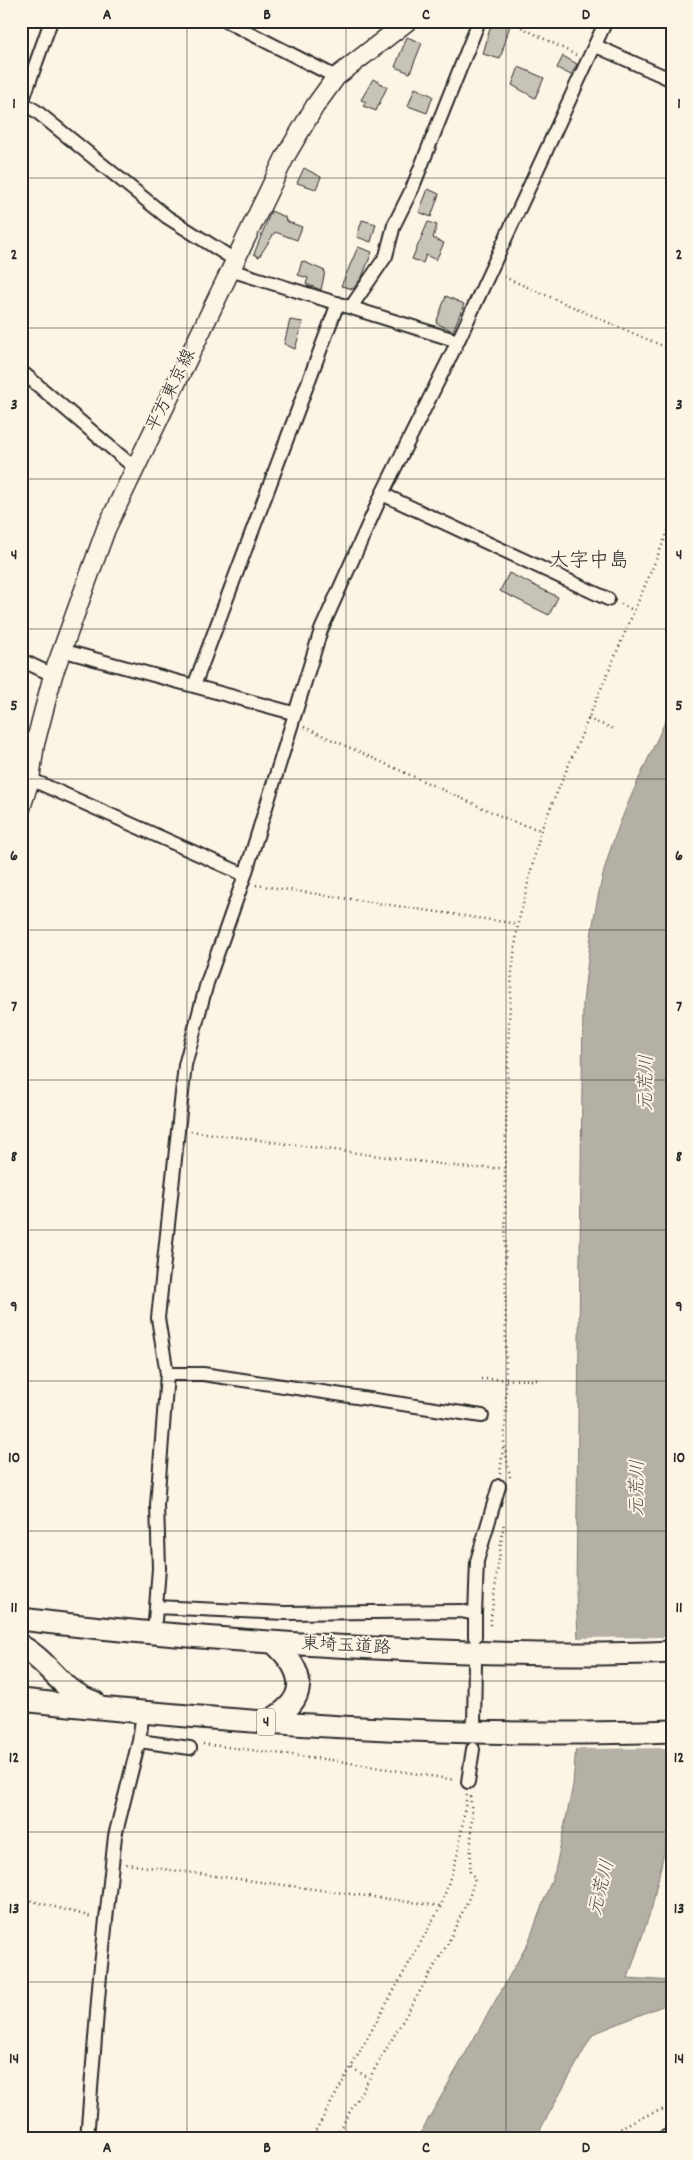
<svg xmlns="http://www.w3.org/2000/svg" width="693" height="2160" viewBox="0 0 693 2160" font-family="Dekko,'Klee One',sans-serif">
  <rect width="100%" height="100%" fill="#fcf5e5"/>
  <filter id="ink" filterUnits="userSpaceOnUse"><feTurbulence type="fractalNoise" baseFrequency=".02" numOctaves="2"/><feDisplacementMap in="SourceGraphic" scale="10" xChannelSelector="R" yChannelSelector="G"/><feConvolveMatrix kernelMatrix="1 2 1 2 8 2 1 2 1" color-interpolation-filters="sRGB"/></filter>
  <g filter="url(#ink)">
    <!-- water -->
    <path fill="#b4b0a5" stroke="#7d7b74" d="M672,706V1816L652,1907L628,1978L672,1981V2002L593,2034L535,2139H417L528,1943L555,1871L573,1785L580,1687L576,1592L583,1003C589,949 595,891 614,839C630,794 653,750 672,706Z"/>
    <!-- pier -->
    <path fill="#fcf5e5" d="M672,1637V1748L573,1749L578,1687L575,1638Z"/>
    <!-- building -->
    <path fill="#c8c3b7" stroke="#2b2b2b" d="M492,21L510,25L500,59L483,54Z
      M407,37L422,43L410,73L395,67Z
      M563,56L577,64L571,75L557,68Z
      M519,67L544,78L535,98L512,85Z
      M373,79L387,87L376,111L363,106L366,102L361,100Z
      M415,88L433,96L427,113L408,106Z
      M304,168L321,177L316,189L297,183Z
      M428,189L439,194L431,217L419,212Z
      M271,211L285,217L286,221L302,227L297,240L275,232L259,257L254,254Z
      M362,220L376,224L371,242L357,237Z
      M428,222L437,225L433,238L444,243L436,260L426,255L423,263L412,259Z
      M358,247L372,252L362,277L353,289L341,286Z
      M302,261L325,271L321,290L306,284L308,278L298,275Z
      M446,296L464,304L453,331L436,323Z
      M290,320L303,322L295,349L284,344Z
      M509,573L558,597L549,615L500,591Z"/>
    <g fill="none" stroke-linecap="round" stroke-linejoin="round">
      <defs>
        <path id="minor" d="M226,21L336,77
          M596,46L672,80
          M21,102L36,111L167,217L235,260
          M21,105L51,21
          M230,270L458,341
          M351,307L386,256L394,225L412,189L479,21
          M21,371L136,469
          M382,494L608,599
          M61,650L293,713
          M21,660L53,675
          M194,686L338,303
          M30,779L245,875
          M167,1374H203L482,1416
          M156,1607L285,1613L461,1611L475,1614V1637
          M475,1614L477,1561L499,1486
          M154,1634L159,1568L157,1505L167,1374L158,1318L185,1065L207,983L245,875L321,630L382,494L458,341L606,21
          M474,1726L475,1663
          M139,1741L190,1748
          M468,1782L473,1749
          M87,2139L100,1975L115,1836L139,1741L143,1712
          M661,2139L672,2134"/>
        <path id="secondary" d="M21,808L30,779L35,744L53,675L106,529L285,157L315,106L336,77L408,21"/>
        <path id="trunk" d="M21,1619C125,1632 230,1640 335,1646C447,1652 559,1657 672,1652
          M21,1646C50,1662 60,1691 94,1702
          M21,1700C237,1723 454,1739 672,1731
          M267,1722C309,1700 307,1673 274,1643"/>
      </defs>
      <!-- minor casing -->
      <use href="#minor" stroke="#2b2b2b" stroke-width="16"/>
      <!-- secondary casing -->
      <use href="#secondary" stroke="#2b2b2b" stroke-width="21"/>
      <!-- trunk casing -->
      <use href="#trunk" stroke="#2b2b2b" stroke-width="25"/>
      <!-- path -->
      <path stroke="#2b2b2b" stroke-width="2.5" stroke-dasharray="1 4" stroke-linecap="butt" d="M514,21L519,26L576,55
        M504,277L672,350
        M621,604L633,610
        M588,719L614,729
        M304,727L516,823L541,830
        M256,885L518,924
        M191,1131L470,1168H505
        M481,1379L537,1380
        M500,1474L503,1447
        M510,1477L504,1443L506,1415L505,1168L509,1021L512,971L518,924L541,830L672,522
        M490,1625L504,1522
        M203,1744L332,1760L455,1780
        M126,1864L441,1906
        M21,1898L92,1917
        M352,2068L369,2078
        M311,2139L441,1906L458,1853L467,1794
        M334,2139L448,1943L469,1898L475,1878L470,1872L472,1814L470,1794
        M610,2139C623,2121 652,2114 672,2106"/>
      <!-- minor -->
      <use href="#minor" stroke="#fcf5e5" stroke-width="12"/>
      <!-- secondary -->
      <use href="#secondary" stroke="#fcf5e5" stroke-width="18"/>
      <!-- trunk -->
      <use href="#trunk" stroke="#fcf5e5" stroke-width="21"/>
    </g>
  </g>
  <!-- grid -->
  <path fill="none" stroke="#2b2b2b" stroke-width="1" stroke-opacity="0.55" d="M187,21V2139M346,21V2139M506,21V2139M21,178H672M21,328H672M21,479H672M21,629H672M21,779H672M21,930H672M21,1080H672M21,1230H672M21,1381H672M21,1531H672M21,1681H672M21,1832H672M21,1982H672"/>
  <g text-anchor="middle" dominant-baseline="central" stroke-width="4" stroke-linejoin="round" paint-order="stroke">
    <!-- shield labels -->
    <rect fill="#fcf5e5" stroke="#6a6863" stroke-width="1" x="257" y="1708.5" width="18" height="27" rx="4"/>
    <g font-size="16" font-weight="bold" fill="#2b2b2b">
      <text x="266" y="1722">4</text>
    </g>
    <!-- street labels -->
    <g font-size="18" fill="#2b2b2b" stroke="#fcf5e5">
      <text transform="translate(172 391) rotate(-64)">平方東京線</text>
      <text transform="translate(346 1647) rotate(3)">東埼玉道路</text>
    </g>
    <!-- water labels -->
    <g font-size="19" font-style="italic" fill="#545350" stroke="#fcf5e5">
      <text transform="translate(648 1083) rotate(-89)">元荒川</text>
      <text transform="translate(639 1488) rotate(-89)">元荒川</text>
      <text transform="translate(603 1888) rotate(-76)">元荒川</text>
    </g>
    <!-- quarter labels -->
    <g font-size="20" fill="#2b2b2b" stroke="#fcf5e5">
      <text x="589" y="562">大字中島</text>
    </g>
  </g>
  <!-- margin -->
  <rect width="693" height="2160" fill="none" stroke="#fcf5e5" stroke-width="55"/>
  <rect x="28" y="28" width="638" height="2104" fill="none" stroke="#2b2b2b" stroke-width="2"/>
  <g font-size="16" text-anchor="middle" font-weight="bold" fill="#2b2b2b">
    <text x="107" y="19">A</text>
    <text x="267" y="19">B</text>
    <text x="426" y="19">C</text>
    <text x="586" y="19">D</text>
    <text x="14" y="108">1</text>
    <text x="679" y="108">1</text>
    <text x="14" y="259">2</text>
    <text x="679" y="259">2</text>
    <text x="14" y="409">3</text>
    <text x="679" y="409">3</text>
    <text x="14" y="559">4</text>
    <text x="679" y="559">4</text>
    <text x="14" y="710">5</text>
    <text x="679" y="710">5</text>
    <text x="14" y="860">6</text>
    <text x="679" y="860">6</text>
    <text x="14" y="1011">7</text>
    <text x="679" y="1011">7</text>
    <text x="14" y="1161">8</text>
    <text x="679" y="1161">8</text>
    <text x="14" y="1311">9</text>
    <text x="679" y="1311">9</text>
    <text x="14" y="1462">10</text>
    <text x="679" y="1462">10</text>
    <text x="14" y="1612">11</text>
    <text x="679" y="1612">11</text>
    <text x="14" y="1762">12</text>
    <text x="679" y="1762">12</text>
    <text x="14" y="1913">13</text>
    <text x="679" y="1913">13</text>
    <text x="14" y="2063">14</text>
    <text x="679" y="2063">14</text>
    <text x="107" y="2152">A</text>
    <text x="267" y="2152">B</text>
    <text x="426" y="2152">C</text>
    <text x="586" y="2152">D</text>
  </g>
</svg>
